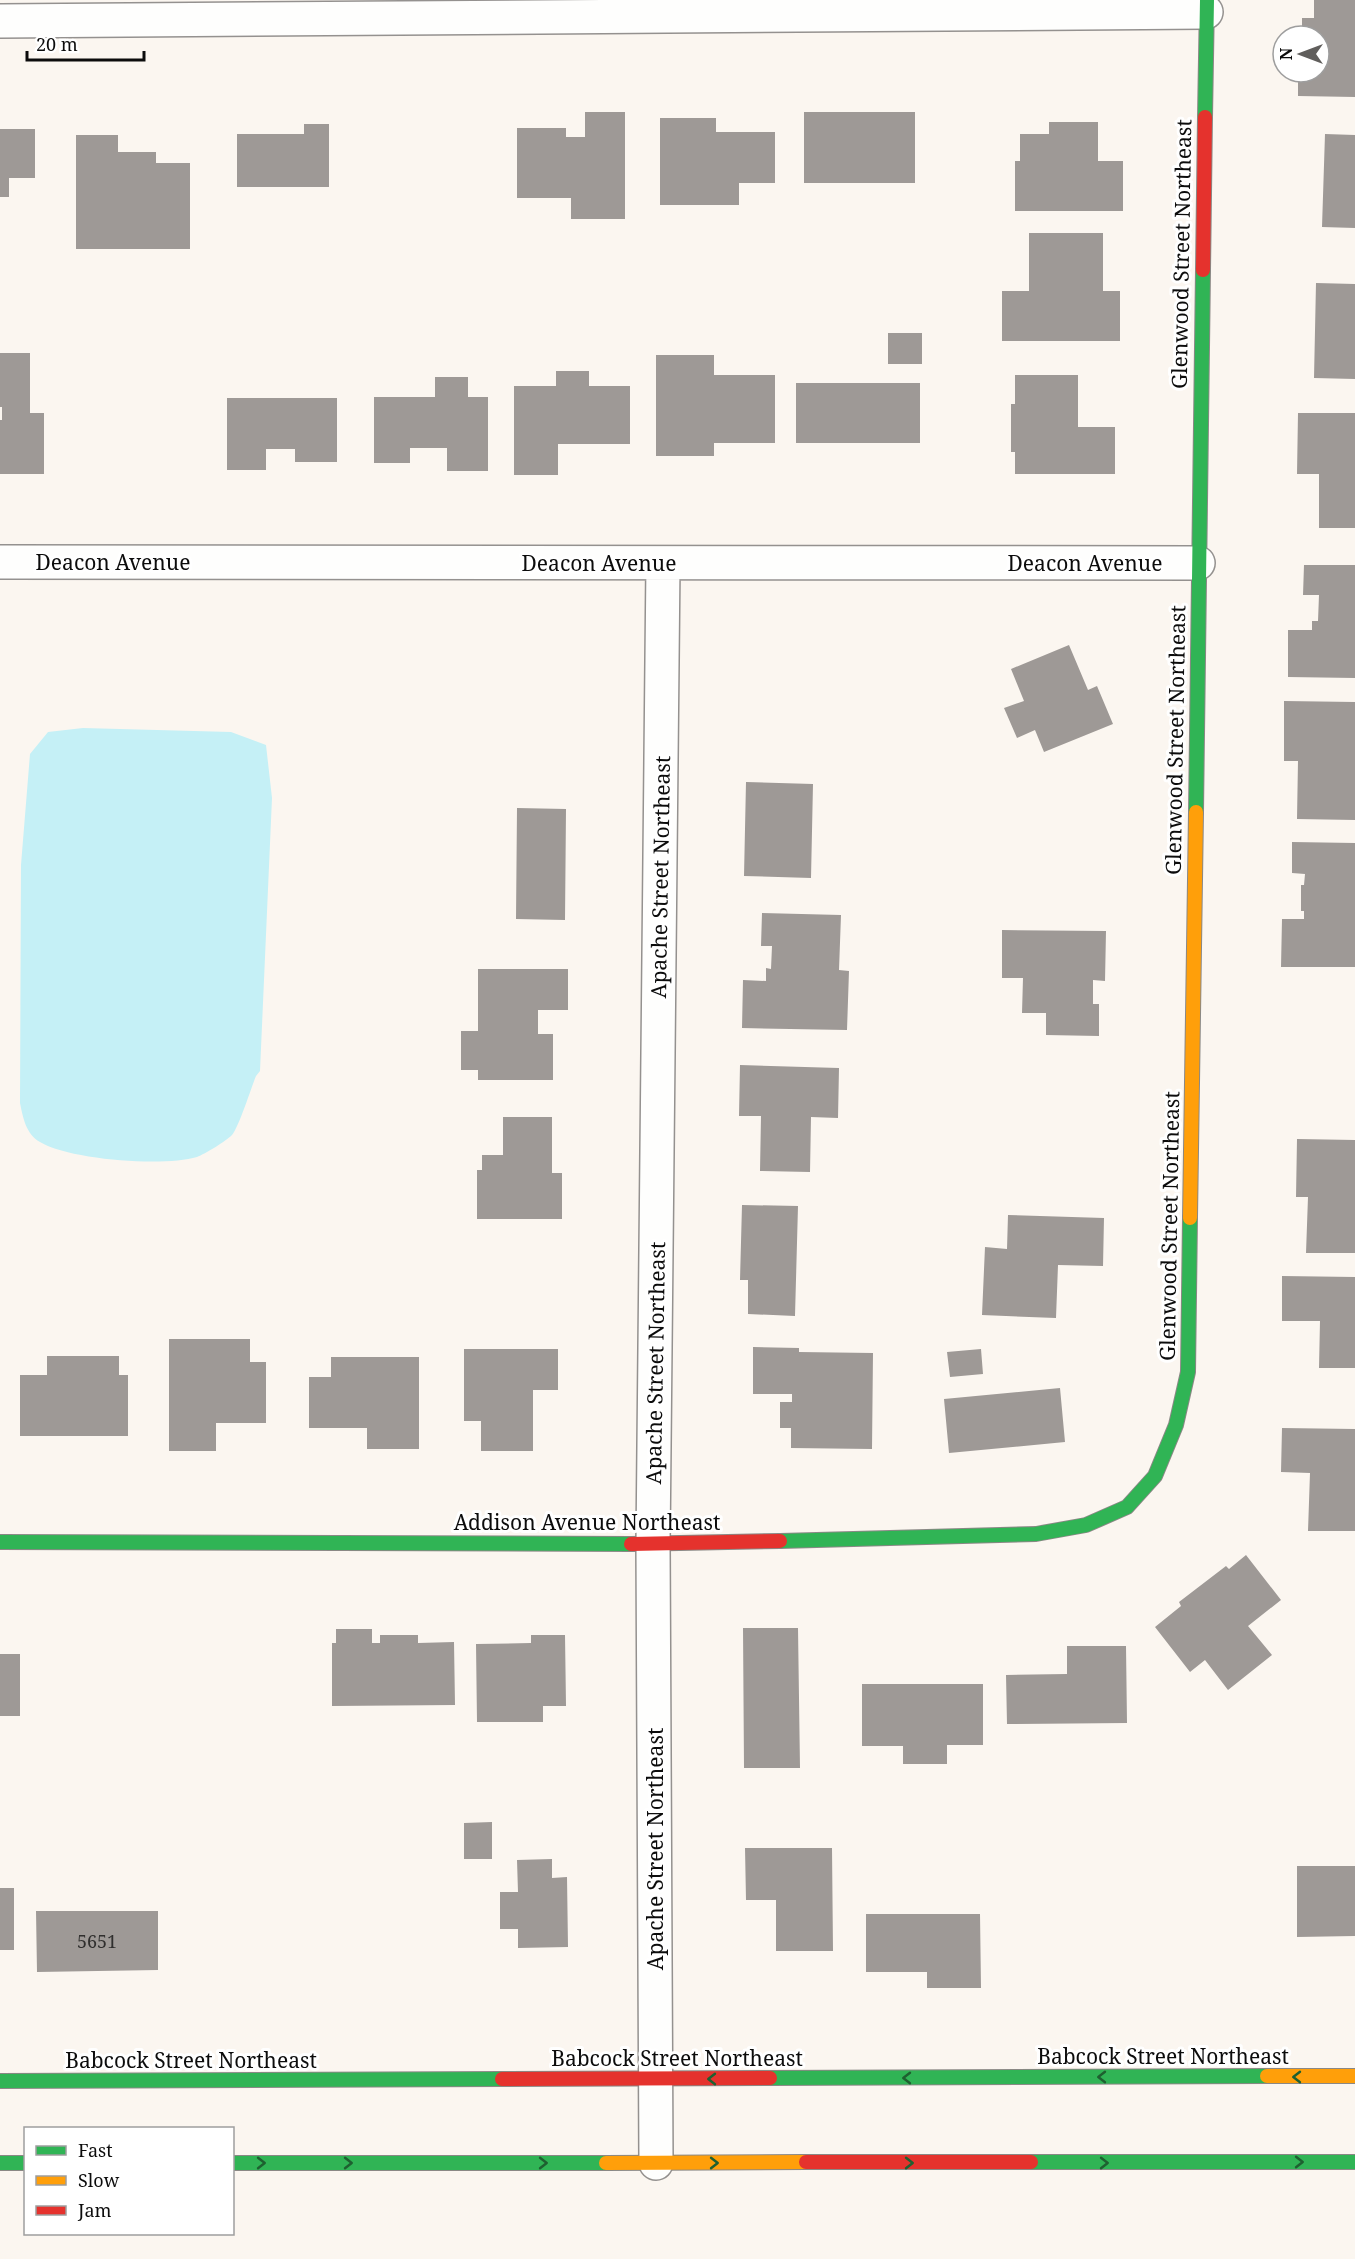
<svg xmlns="http://www.w3.org/2000/svg" width="1355" height="2259" viewBox="0 0 1355 2259" font-family="'Noto Serif',serif">
  <rect width="100%" height="100%" fill="#fbf6f0"/>
  <!-- water -->
  <path fill="#c5f0f6" d="M83,728L231,732L266,745L272,798L260,1071L256,1076C251,1088 239,1127 232,1135C226,1141 205,1154 197,1157C164,1167 70,1160 40,1142C26,1134 23,1118 20,1103L21,865L30,754L48,732Z"/>
  <!-- building -->
  <path fill="#9e9996" d="M1314,0H1355V97L1298,96V72H1319V36H1302V18H1314Z
    M585,112H625V219H571V198H517V128H566V137H585Z
    M804,112H915V183H804Z
    M660,118H716V132H775V183H739V205H660Z
    M1049,122H1098V161H1123V211H1015V161H1020V134H1049Z
    M304,124H329V187H237V134H304Z
    M0,129H35V178H9V197H0Z
    M1325,134L1355,135V228L1322,227Z
    M76,135H118V152H156V163H190V249H76Z
    M1029,233H1103V291H1120V341H1002V291H1029Z
    M1316,283L1355,284V379L1314,378Z
    M888,333H922V364H888Z
    M0,353H30V413H44V474H0V420H2V407H0Z
    M656,355H714V375H775V443H714V456H656Z
    M556,371H589V386H630V444H558V475H514V386H556Z
    M1015,375H1078V427H1115V474H1015V452H1011V404H1015Z
    M435,377H468V397H488V471H447V448H410V463H374V397H435Z
    M796,383H920V443H796Z
    M227,398H337V462H295V449H266V470H227Z
    M1298,413H1355V528H1319V474H1297Z
    M1304,565H1355V678L1288,677V630H1312V621H1318L1319,595H1303Z
    M1069,645L1088,690L1097,686L1113,724L1044,752L1035,730L1017,738L1004,708L1024,701L1011,669Z
    M1284,701L1355,702V820L1297,819L1298,761H1284Z
    M746,782L813,784L811,878L744,876Z
    M517,808L566,809L565,920L516,919Z
    M1292,842L1355,843V967H1281L1282,919H1304V911H1301V885H1304L1305,874L1292,873Z
    M762,913L841,915L839,970L849,971L847,1030L742,1028L743,980L766,981V968L771,969L772,946H761Z
    M1002,930L1106,931L1105,981L1093,980V1004H1099V1036L1046,1035V1013H1022L1023,978H1002Z
    M478,969H568V1010H538V1034H553V1080H478V1070H461V1031H478Z
    M740,1065L839,1068L838,1118L811,1117L810,1172L760,1171L761,1116H739Z
    M503,1117H552V1173H562V1219H477V1170H482V1155H503Z
    M1297,1139L1355,1140V1253H1306L1308,1197H1296Z
    M742,1205L798,1206L795,1316L748,1314V1280H740Z
    M1008,1215L1104,1218L1103,1266L1058,1265L1056,1318L982,1315L985,1247L1007,1249Z
    M1282,1276L1355,1277V1368H1319L1320,1321H1282Z
    M169,1339H250V1362H266V1423H216V1451H169Z
    M753,1347L799,1348V1352L873,1353L872,1449L791,1448V1428H780V1402H792V1394H753Z
    M464,1349H558V1390H533V1451H481V1421H464Z
    M981,1349L983,1374L950,1377L947,1352Z
    M47,1356H119V1375H128V1436H20V1375H47Z
    M331,1357H419V1449H367V1428H309V1377H331Z
    M1060,1388L1065,1442L949,1453L944,1399Z
    M1282,1428L1355,1429V1531H1308L1310,1473L1281,1472Z
    M1246,1555L1281,1600L1248,1626L1272,1655L1228,1690L1205,1660L1190,1672L1155,1627L1181,1606L1179,1602L1226,1566L1229,1569Z
    M743,1628H798L800,1768H744Z
    M336,1629H372V1643H380V1635H418V1643L454,1642L455,1705L332,1706V1643H336Z
    M531,1635H565L566,1706H543V1722H477L476,1644L531,1643Z
    M1067,1646H1126L1127,1723L1007,1724L1006,1675L1067,1674Z
    M0,1654H20V1716H0Z
    M862,1684H983V1745H947V1764H903V1746H862Z
    M492,1822V1859H464V1823Z
    M745,1848H832L833,1951H776V1900H746Z
    M552,1859V1878L567,1877L568,1947L518,1948V1929H500V1892H518L517,1860Z
    M1297,1866H1355V1936L1297,1937Z
    M0,1888H14V1950H0Z
    M36,1911H158V1970L37,1972Z
    M866,1914H980L981,1988H927V1972H866Z"/>
  <g fill="none" stroke-linecap="round" stroke-linejoin="round">
    <defs>
      <path id="street" d="M0,21L1206,12
        M0,562L1198,563
        M656,2163L653,1544L663,563"/>
      <path id="fast" d="M1205,117L1207,0
        M1196,812L1203,270
        M780,1541L1036,1534L1086,1525L1127,1507L1155,1476L1176,1425L1188,1372L1190,1218
        M0,1542L631,1544
        M770,2078L1267,2076
        M0,2081L502,2079
        M1031,2162H1355
        M0,2163H26
        M232,2163H606"/>
      <path id="slow" d="M1190,1218L1196,812
        M1267,2076H1355
        M606,2163L806,2162"/>
      <path id="jam" d="M1203,270L1205,117
        M631,1544L780,1541
        M502,2079L770,2078
        M806,2162H1031"/>
    </defs>
    <!-- street casing -->
    <use href="#street" stroke="#94918f" stroke-width="36"/>
    <!-- fast casing -->
    <use href="#fast" stroke="#8a8885" stroke-width="16"/>
    <!-- slow casing -->
    <use href="#slow" stroke="#8a8885" stroke-width="16"/>
    <!-- jam casing -->
    <use href="#jam" stroke="#8a8885" stroke-width="16"/>
    <!-- street -->
    <use href="#street" stroke="#fefefd" stroke-width="33"/>
    <!-- fast -->
    <use href="#fast" stroke="#30b455" stroke-width="14"/>
    <!-- slow -->
    <use href="#slow" stroke="#ff9f0a" stroke-width="14"/>
    <!-- jam -->
    <use href="#jam" stroke="#e5322d" stroke-width="14"/>
  </g>
  <!-- one-way arrows -->
  <defs><path id="oneway-chevron" d="M-2-3.5L2.5 0L-2 3.5" fill="none" stroke-width="1.6" stroke-linecap="round" stroke-linejoin="round" transform="scale(1.5)"/></defs>
  <g stroke="#1e6030">
    <use href="#oneway-chevron" transform="translate(1102 2077) rotate(180)"/>
    <use href="#oneway-chevron" transform="translate(1297 2077) rotate(180)"/>
    <use href="#oneway-chevron" transform="translate(907 2078) rotate(180)"/>
    <use href="#oneway-chevron" transform="translate(712 2079) rotate(180)"/>
    <use href="#oneway-chevron" transform="translate(1299 2162)"/>
    <use href="#oneway-chevron" transform="translate(261 2163)"/>
    <use href="#oneway-chevron" transform="translate(348 2163)"/>
    <use href="#oneway-chevron" transform="translate(543 2163)"/>
    <use href="#oneway-chevron" transform="translate(714 2163)"/>
    <use href="#oneway-chevron" transform="translate(909 2163)"/>
    <use href="#oneway-chevron" transform="translate(1104 2163)"/>
  </g>
  <g text-anchor="middle" dominant-baseline="central" stroke-width="6" stroke-linejoin="round" paint-order="stroke">
    <!-- number labels -->
    <g font-size="18" fill="#302f2e">
      <text x="97" y="1941">5651</text>
    </g>
    <!-- street labels -->
    <g font-size="21" fill="#0c0c0c" stroke="#fff">
      <text transform="translate(1181 254) rotate(-89)">Glenwood Street Northeast</text>
      <text x="113" y="562">Deacon Avenue</text>
      <text x="599" y="563">Deacon Avenue</text>
      <text x="1085" y="563">Deacon Avenue</text>
      <text transform="translate(1175 740) rotate(-89)">Glenwood Street Northeast</text>
      <text transform="translate(660 877) rotate(-89)">Apache Street Northeast</text>
      <text transform="translate(1169 1226) rotate(-89)">Glenwood Street Northeast</text>
      <text transform="translate(655 1363) rotate(-89)">Apache Street Northeast</text>
      <text x="587" y="1522">Addison Avenue Northeast</text>
      <text transform="translate(655 1849) rotate(-90)">Apache Street Northeast</text>
      <text x="1163" y="2056">Babcock Street Northeast</text>
      <text x="677" y="2058">Babcock Street Northeast</text>
      <text x="191" y="2060">Babcock Street Northeast</text>
    </g>
  </g>
  <!-- legend -->
  <rect x="24" y="2127" width="210" height="108" fill="#ffffff" stroke="#9e9e9e" stroke-width="1.5"/>
  <rect x="36" y="2146" width="30" height="9" fill="#30b455" stroke="#9e9e9e" stroke-width="1.5"/>
  <text x="78" y="2157" font-size="18" fill="#0c0c0c">Fast</text>
  <rect x="36" y="2176" width="30" height="9" fill="#ff9f0a" stroke="#9e9e9e" stroke-width="1.5"/>
  <text x="78" y="2187" font-size="18" fill="#0c0c0c">Slow</text>
  <rect x="36" y="2206" width="30" height="9" fill="#e5322d" stroke="#9e9e9e" stroke-width="1.5"/>
  <text x="78" y="2217" font-size="18" fill="#0c0c0c">Jam</text>
  <!-- north arrow -->
  <g transform="translate(1301 54) rotate(270)"><circle r="28" fill="#ffffff" stroke="#9e9e9e" stroke-width="1.5"/>
  <path d="M0-4.5L10 22L0 15L-10 22Z" fill="#605e5c"/>
  <text y="-9" font-size="16" font-weight="bold" text-anchor="middle" fill="#0c0c0c">N</text>
  </g>
  <!-- scale -->
  <path d="M27 51v9h117v-9" fill="none" stroke="#0c0c0c" stroke-width="3"/>
  <text x="36" y="51" font-size="18" fill="#0c0c0c" stroke="#ffffff" stroke-width="4.5" paint-order="stroke">20 m</text>
</svg>
